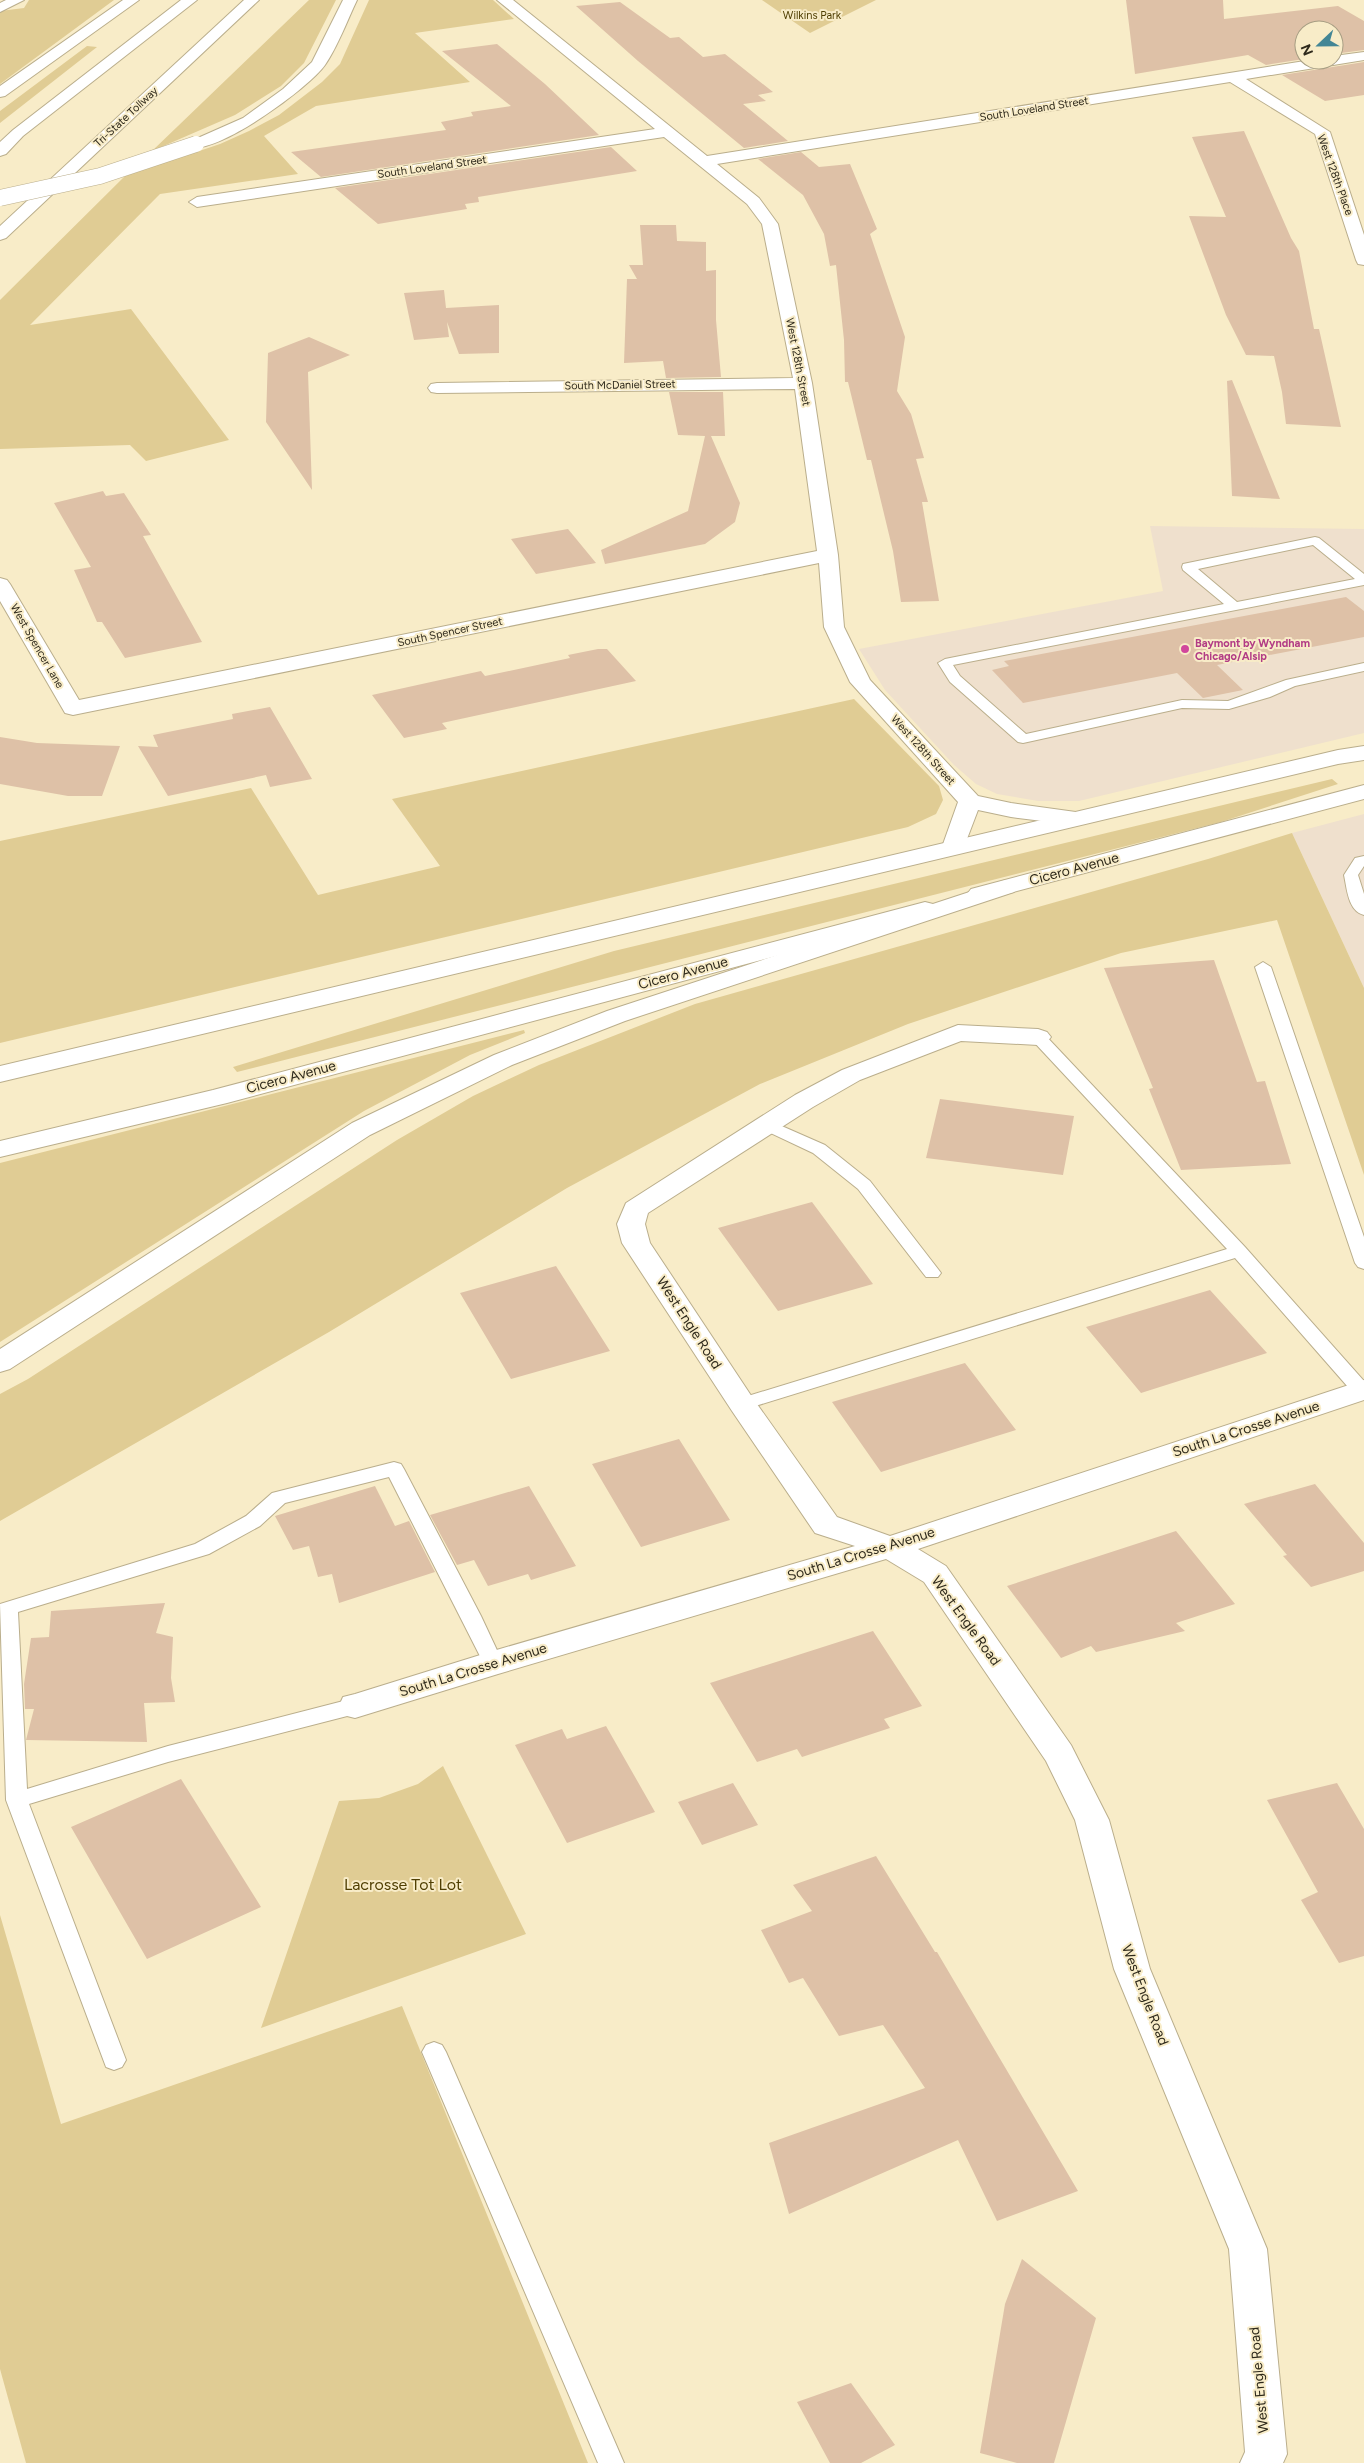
<svg xmlns="http://www.w3.org/2000/svg" width="1364" height="2463" viewBox="0 0 1364 2463" font-family="Figtree,sans-serif">
  <rect width="100%" height="100%" fill="#f8ecc8"/>
  <!-- commercial -->
  <path fill="#efe0cd" d="M1150,526L1364,529V733L1079,801H1038L997,794L976,784L954,765L885,690L859,649L1163,591Z
    M1364,814V988L1292,833Z"/>
  <!-- green -->
  <path fill="#e0cc94" d="M29,0H114L0,84V11L24,8Z
    M309,0H336L304,63L281,86L235,115L152,151Z
    M369,0H493L514,19L415,33L470,82L316,106L264,136L298,174L160,194L30,325L131,309L229,440L146,461L130,445L0,449V300L125,176L220,144L249,131L279,115L322,82L340,64Z
    M762,0H876L810,33Z
    M87,46L97,47L0,123V111Z
    M854,699L939,786L943,800L936,814L908,827L0,1043V841L251,788L318,895L440,866L392,799Z
    M1332,779L1338,784L1221,822L237,1072L233,1067L614,951Z
    M1292,833L1364,988V1175L1277,920L1121,953L908,1024L760,1084L567,1188L329,1332L0,1521V1394L28,1379L397,1140L473,1096L539,1065L695,1004L1208,859Z
    M524,1030L525,1033L470,1055L364,1111L0,1342V1163Z
    M443,1766L526,1934L261,2028L339,1801L379,1798L418,1784Z
    M0,1915L61,2124L402,2006L588,2463H26L0,2369Z"/>
  <!-- building -->
  <path fill="#dec1a7" d="M1126,0H1223L1224,19L1338,6L1364,21V50L1334,54V30H1304V59L1266,65L1248,55L1135,74Z
    M620,2L670,38L679,37L703,57L725,54L773,92L758,95L766,101L743,104L788,141L744,148L638,61L576,6Z
    M497,44L545,84L599,135L321,177L291,152L446,130L441,122L473,116L471,112L511,106L442,51Z
    M1364,62V95L1325,101L1282,75Z
    M1244,131L1291,238L1299,251L1314,329H1319L1341,427L1286,424L1282,392L1274,356L1246,355L1226,315L1189,216L1226,217L1192,137Z
    M611,147L637,171L478,197L479,202L465,204L467,209L378,224L335,188Z
    M801,152L819,167L850,164L877,229L870,234L905,337L897,391L911,414L924,458L916,459L928,502H922L939,601L901,602L893,551L871,460H867L848,382H845L844,340L836,265L830,266L824,234L803,195L758,159Z
    M640,225H676L677,241L706,242V271L716,270V320L721,377L666,378L663,361L624,363L627,279H637L629,265H643Z
    M444,290L446,308L499,305V353L459,354L447,322L449,337L414,340L404,293Z
    M309,337L350,355L308,372L312,490L266,422L268,353Z
    M1232,380L1280,499L1232,496L1227,381Z
    M669,392H723L725,436H711L740,503L735,522L705,544L605,564L601,550L688,511L705,436L678,435Z
    M103,491L106,496L124,493L151,535L143,536L202,642L125,658L102,622H97L74,570L91,567L54,503Z
    M568,529L596,563L536,574L511,539Z
    M1346,597L1364,611V637L1217,665L1243,690L1203,698L1177,673L1023,703L992,670L1009,666L1004,661Z
    M598,649H607L636,681L442,723L447,729L404,738L372,695L481,671L485,676L570,658L568,655Z
    M270,707L312,779L270,787L266,775L168,796L138,746L158,747L153,735L233,719L232,714Z
    M0,737L37,743L120,746L102,796H68L0,784Z
    M1214,960L1257,1082L1265,1081L1291,1164L1181,1170L1149,1089L1153,1088L1104,968Z
    M940,1099L1074,1116L1063,1175L926,1158Z
    M812,1202L873,1284L778,1311L718,1228Z
    M556,1266L610,1351L511,1379L460,1293Z
    M1210,1290L1267,1353L1141,1393L1086,1327Z
    M965,1363L1016,1430L881,1472L832,1402Z
    M679,1439L730,1520L641,1547L592,1464Z
    M1315,1484L1364,1543V1571L1311,1587L1283,1556L1287,1555L1244,1504Z
    M375,1486L395,1526L409,1521L435,1572L339,1603L332,1574L318,1577L309,1546L293,1550L275,1516Z
    M529,1486L576,1566L531,1580L528,1574L488,1586L474,1560L457,1565L430,1515Z
    M1176,1531L1235,1604L1176,1623L1185,1631L1096,1652L1091,1646L1061,1658L1007,1586Z
    M165,1603L156,1633L173,1637L171,1678L175,1702L144,1703L147,1742L26,1740L34,1709H25L24,1684L31,1638L49,1637L51,1611Z
    M873,1631L922,1706L884,1719L890,1728L802,1757L797,1749L757,1762L710,1683Z
    M606,1726L655,1812L567,1843L515,1745L562,1729L567,1739Z
    M181,1779L261,1907L147,1959L71,1827Z
    M733,1783L758,1825L702,1845L678,1802Z
    M1337,1783L1364,1829V1956L1339,1963L1301,1900L1318,1892L1267,1800Z
    M876,1856L935,1952H937L1078,2191L997,2221L958,2140L789,2214L769,2143L925,2088L883,2025L839,2036L803,1978L789,1983L761,1930L812,1911L793,1885Z
    M1022,2259L1096,2318L1054,2463H1017L980,2453L1005,2304Z
    M851,2383L895,2445L861,2463H830L797,2402Z"/>
  <g fill="none" stroke-linecap="round" stroke-linejoin="round">
    <defs>
      <path id="service" d="M1315,537L1319,538L1364,574V585L953,665L960,676L1026,734L1182,700L1228,701L1286,680L1364,663V671L1295,686L1270,697L1229,709L1182,708L1023,743L1018,742L950,682L938,663L945,659L1224,604L1183,570L1182,567L1183,564ZM1313,545L1355,579L1237,602L1198,569Z
        M1364,856V866L1358,875L1364,894V915C1348,911 1347,889 1344,875L1355,858Z
        M1263,962L1271,967L1364,1237V1269L1358,1267L1355,1263L1255,967Z
        M1038,1032L1044,1034L1245,1247L1364,1381V1397L1355,1395L1235,1258L749,1408L742,1410L735,1408L733,1404L735,1400L1227,1249L1032,1040L1030,1037L1032,1034Z
        M768,1120L825,1145L870,1181L938,1269L941,1273L938,1277H926L858,1189L813,1153L762,1129L760,1125L762,1121Z
        M394,1462L401,1464L404,1469L481,1616L503,1663L500,1668L493,1671L486,1668L389,1477L285,1503L260,1526L209,1554L18,1612L27,1789L168,1746L355,1698L362,1700L365,1706L362,1712L355,1714L168,1762L29,1804L126,2060L122,2067L114,2070L106,2067L6,1800L0,1604L195,1544L246,1516L272,1493Z
        M434,2042L442,2045L446,2052L624,2463H598L422,2052L426,2045Z"/>
      <path id="minor" d="M6,0H24L0,12V3Z
        M497,0H513L707,156L1311,60H1334V56L1364,52V60L1246,79L1330,132L1364,235V265L1358,264L1356,260L1315,134L1230,82L717,164L759,198L778,224L812,383L838,555L844,627L870,680L978,796L1011,803L1083,813L1086,818L1083,823L1075,825L1011,817L978,810L962,852L954,854L946,852L942,847L958,802L850,682L824,627L819,563L73,715L65,713L0,601V578L7,580L10,584L79,700L817,551L795,389L437,393L431,392L428,388L431,384L437,383L793,378L762,224L747,204L664,137L197,207L189,202L197,197L655,129Z
        M958,1025L1038,1029L1047,1032L1051,1037L1047,1042L1038,1045L961,1041L860,1080L813,1107L648,1213L645,1224L650,1243L752,1397L837,1517L890,1536L1364,1380V1400L918,1549L946,1566L1071,1745L1109,1820L1150,1969L1267,2249L1287,2454L1283,2463H1240L1245,2452L1229,2249L1114,1969L1075,1820L1046,1761L924,1582L886,1559L498,1674L355,1718L343,1715L339,1706L343,1697L355,1694L493,1651L855,1546L815,1533L732,1411L622,1243L617,1224L626,1203L795,1095L842,1070Z"/>
      <path id="primary" d="M1364,746V760L1338,764L0,1082V1066L1338,750Z
        M1364,785V799L979,901L971,899L967,894L971,889Z
        M925,902L933,904L937,909L933,914L227,1103L0,1157V1141L213,1090Z"/>
      <path id="motorway" d="M123,0H139L5,96L0,97V86Z
        M181,0H197L23,136L6,154L0,156V142L13,130Z
        M244,0H259L6,238L0,240V226Z
        M343,0H357C347,21 338,46 325,65C309,88 218,154 191,147L188,144L191,141L243,118L283,89L312,62Z
        M1006,880L1014,882L1018,887L1014,892L625,1021L512,1065L370,1135L10,1369L0,1372V1349L352,1123L494,1055L607,1011Z"/>
    </defs>
    <!-- service casing -->
    <use href="#service" stroke="#baae8c" stroke-width="2"/>
    <!-- minor casing -->
    <use href="#minor" stroke="#baae8c" stroke-width="2"/>
    <!-- primary casing -->
    <use href="#primary" stroke="#baae8c" stroke-width="2"/>
    <!-- motorway casing -->
    <use href="#motorway" stroke="#baae8c" stroke-width="2"/>
    <!-- service -->
    <use href="#service" fill="#fff" fill-rule="evenodd"/>
    <!-- minor -->
    <use href="#minor" fill="#fff" fill-rule="evenodd"/>
    <!-- primary -->
    <use href="#primary" fill="#fff" fill-rule="evenodd"/>
    <!-- motorway -->
    <use href="#motorway" fill="#fff" fill-rule="evenodd"/>
    <defs>
      <path id="motorway-bridge" d="M0,198L100,176L196,144"/>
    </defs>
    <!-- motorway-bridge casing -->
    <use href="#motorway-bridge" stroke="#baae8c" stroke-width="17" stroke-linecap="butt"/>
    <!-- motorway-bridge -->
    <use href="#motorway-bridge" stroke="#fff" stroke-width="16"/>
  </g>
  <!-- markers -->
  <circle fill="#d1479c" stroke="#f8ecc8" stroke-width="2" cx="1185" cy="649" r="5"/>
  <g text-anchor="middle" dominant-baseline="central" stroke-width="4" stroke-linejoin="round" paint-order="stroke">
    <!-- far-park labels -->
    <g font-size="11" fill="#503f03" stroke="#f8ecc8">
      <text x="812" y="15">Wilkins Park</text>
    </g>
    <!-- far-street labels -->
    <g font-size="11" fill="#2e291b" stroke="#f8ecc8">
      <text transform="translate(1034 109) rotate(-9)">South Loveland Street</text>
      <text transform="translate(126 117) rotate(-43)">Tri-State Tollway</text>
      <text transform="translate(432 167) rotate(-8)">South Loveland Street</text>
      <text transform="translate(1335 175) rotate(70)">West 128th Place</text>
      <text transform="translate(798 362) rotate(79)">West 128th Street</text>
      <text transform="translate(620 385) rotate(-1)">South McDaniel Street</text>
      <text transform="translate(450 632) rotate(-12)">South Spencer Street</text>
      <text transform="translate(37 646) rotate(60)">West Spencer Lane</text>
      <text transform="translate(923 750) rotate(48)">West 128th Street</text>
    </g>
    <!-- far-hotel labels -->
    <g font-size="11" font-weight="bold" fill="#b23c85" stroke="#f8ecc8" text-anchor="start">
      <text x="1195" y="643">Baymont by Wyndham<tspan x="1195" dy="13">Chicago/Alsip</tspan></text>
    </g>
    <!-- street labels -->
    <g font-size="14" fill="#2e291b" stroke="#f8ecc8">
      <text transform="translate(1074 869) rotate(-15)">Cicero Avenue</text>
      <text transform="translate(683 973) rotate(-15)">Cicero Avenue</text>
      <text transform="translate(291 1077) rotate(-15)">Cicero Avenue</text>
      <text transform="translate(689 1323) rotate(57)">West Engle Road</text>
      <text transform="translate(1246 1429) rotate(-18)">South La Crosse Avenue</text>
      <text transform="translate(861 1554) rotate(-17)">South La Crosse Avenue</text>
      <text transform="translate(966 1621) rotate(54)">West Engle Road</text>
      <text transform="translate(473 1670) rotate(-17)">South La Crosse Avenue</text>
      <text transform="translate(1145 1995) rotate(69)">West Engle Road</text>
      <text transform="translate(1259 2380) rotate(-95)">West Engle Road</text>
    </g>
    <!-- near-park labels -->
    <g font-size="16" fill="#503f03" stroke="#f8ecc8">
      <text x="403" y="1884">Lacrosse Tot Lot</text>
    </g>
  </g>
  <!-- north arrow -->
  <g transform="translate(1319 45) rotate(248)"><circle r="24" fill="#f8ecc8" stroke="#a79e83"/>
  <path d="M0-4L9 19L0 12L-9 19Z" fill="#438695"/>
  <text y="-8" font-size="14" font-weight="bold" text-anchor="middle" fill="#2e291b">N</text>
  </g>
</svg>
